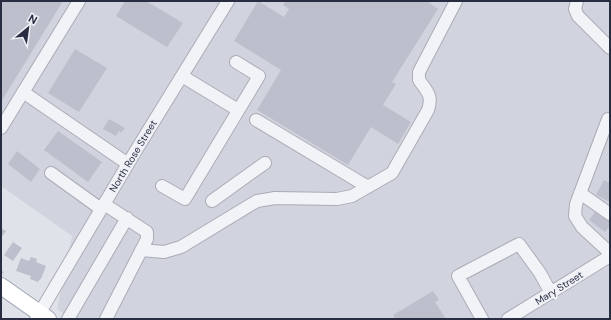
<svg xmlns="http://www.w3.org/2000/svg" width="611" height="320" viewBox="0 0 611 320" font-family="'DM Sans',sans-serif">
  <rect width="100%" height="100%" fill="#e0e2e9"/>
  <!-- built -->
  <path fill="#d1d4de" d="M1,1H610V319H71L57,309L72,236L1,186Z"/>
  <!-- building -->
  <path fill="#bdc0cc" d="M1,1H63L1,102Z
    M125,1H146L183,23L167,47L116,16Z
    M258,1L284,17L289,9L283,5L285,1H427L438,9L392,82L396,84L383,105L411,122L398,144L371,127L348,165L257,110L281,70L234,41Z
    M75,49L107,68L79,112L48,93Z
    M109,119L125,128L121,133L119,131L116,136L103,129Z
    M58,131L102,162L88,182L44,150Z
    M17,151L40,169L31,182L8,164Z
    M604,180L610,183V202L596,195Z
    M596,211L610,222V225L605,232L589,220Z
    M1,228L6,231L1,238Z
    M13,242L22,248L13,261L4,255Z
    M31,257L37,259L36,262L46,266L41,279H40L38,282L30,279L31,276L16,271L21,258L29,261Z
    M433,291L439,300L435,302L446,319H395L393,315Z"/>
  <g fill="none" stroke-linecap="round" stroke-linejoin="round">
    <defs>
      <path id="minor" d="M577,1L575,9L578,16L610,48
        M182,76L238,110
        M23,92L128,164
        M608,119L576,204L575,216L582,227L610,253
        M256,120L368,187
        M1,128L79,1
        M51,173L101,209
        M162,186L185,199L259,76L236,62
        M580,193L610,214
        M212,201L265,163
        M104,204L147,232V239L106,319
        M141,250L164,252L181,247L257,201L275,198L337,199L352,196L392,173L428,110C433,96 427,91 419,80V72L456,1
        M36,319L135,152L228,1
        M68,319L127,218
        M482,319L458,276L519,244L540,273L551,293
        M508,319L610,256"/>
      <path id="major" d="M1,286L48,319"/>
    </defs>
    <!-- minor casing -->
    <use href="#minor" stroke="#a9acb7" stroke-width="14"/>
    <!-- major casing -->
    <use href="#major" stroke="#9ea4b5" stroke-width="18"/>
    <!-- path -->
    <path stroke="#bdc0c8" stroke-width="1.5" stroke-dasharray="3 3" stroke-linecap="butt" d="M1,271L5,274"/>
    <!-- minor -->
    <use href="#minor" stroke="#f2f3f7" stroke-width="12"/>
    <!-- major -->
    <use href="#major" stroke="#fff" stroke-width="16"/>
  </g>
  <g text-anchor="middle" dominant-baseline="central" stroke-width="4" stroke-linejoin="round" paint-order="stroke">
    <!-- street labels -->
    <g font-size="10" fill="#282d41" stroke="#eff1f7">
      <text transform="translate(133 156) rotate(-59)">North Rose Street</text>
      <text transform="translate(559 288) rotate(-32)">Mary Street</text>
    </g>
  </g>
  <!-- border -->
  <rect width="611" height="320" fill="none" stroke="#282d41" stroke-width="4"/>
  <!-- north arrow -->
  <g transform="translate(28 28) rotate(29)" stroke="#eff1f7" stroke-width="3" paint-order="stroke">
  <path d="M0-3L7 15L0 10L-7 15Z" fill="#282d41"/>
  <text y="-6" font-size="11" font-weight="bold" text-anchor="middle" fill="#282d41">N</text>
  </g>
</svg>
